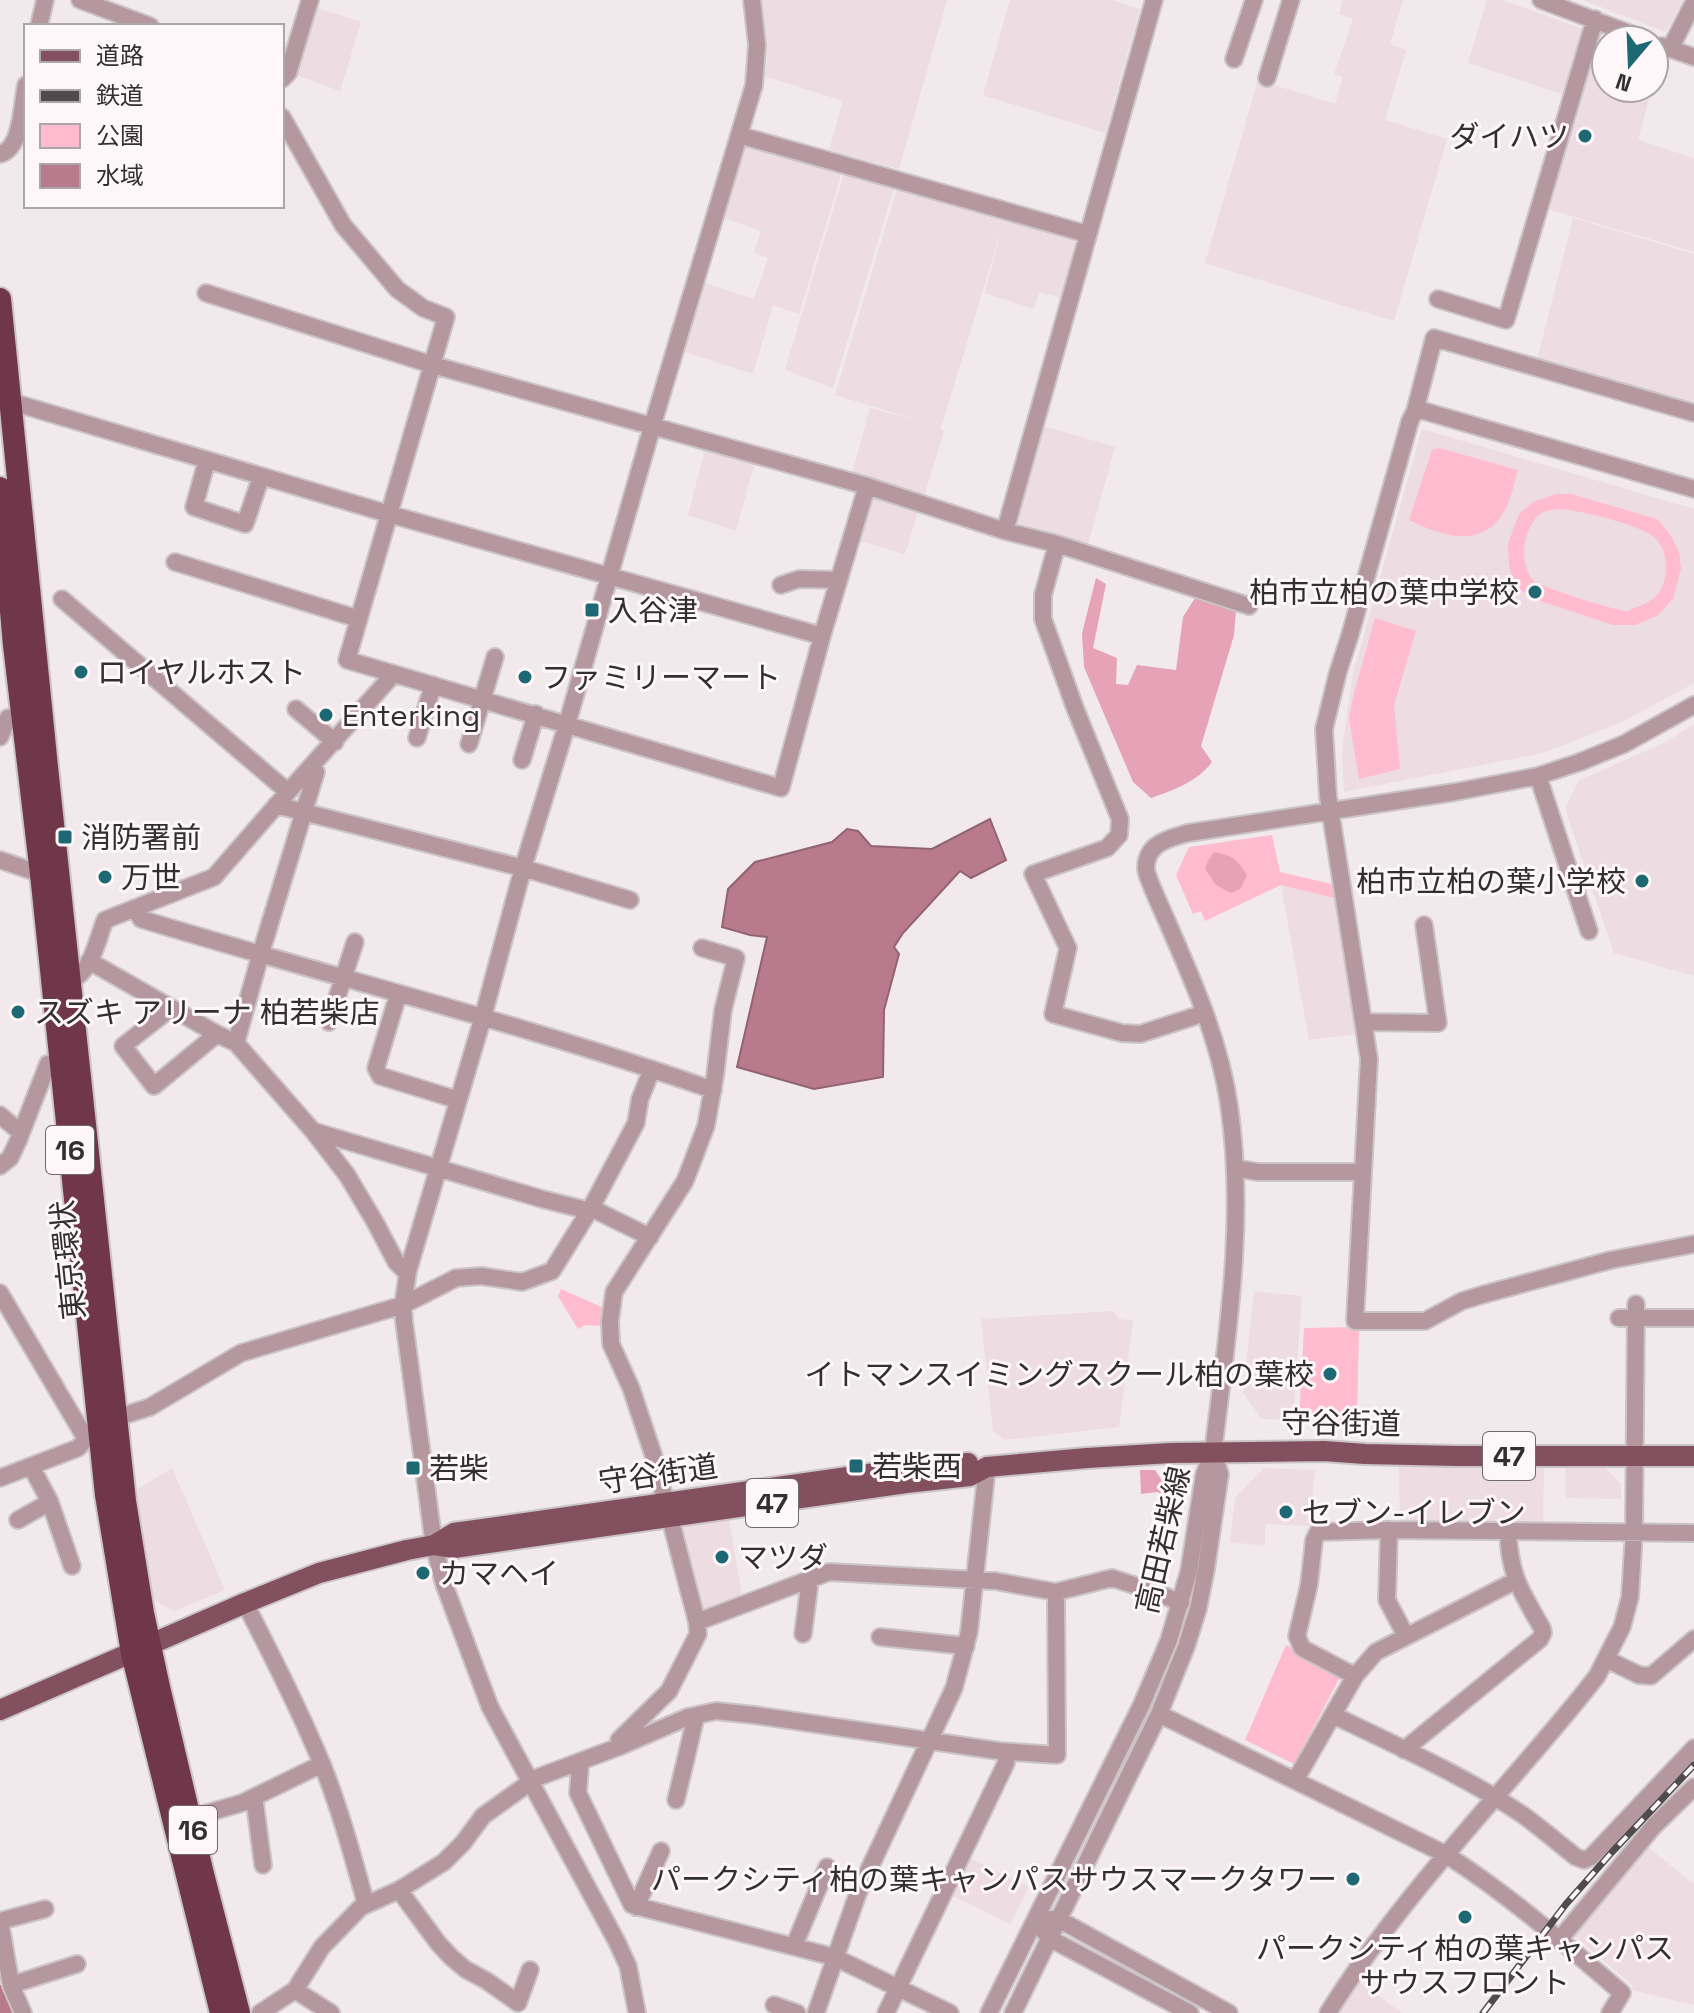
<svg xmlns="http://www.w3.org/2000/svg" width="1694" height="2013" viewBox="0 0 1694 2013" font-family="'Space Grotesk','Noto Sans JP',sans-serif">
  <rect width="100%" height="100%" fill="#f1e9eb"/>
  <!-- built -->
  <path fill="#eddce1" d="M762,0H947L899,169L829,150L843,101L765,76L767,61Z
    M1010,0H1112L1140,9L1105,133L983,95Z
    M1343,0H1403L1390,44L1406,50L1385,120L1447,139L1394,321L1205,263L1258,80L1335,104L1343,77L1334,74L1353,19L1339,14Z
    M1487,0H1502L1586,30L1567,96L1468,63Z
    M1583,0H1683L1666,32Z
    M314,7L361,22L340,91L293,74Z
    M1596,29L1624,40H1606V88H1652L1638,140L1694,158V252L1544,208Z
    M758,144L843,168L799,314L773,305L753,374L682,351L702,282L754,299L768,258L754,253L761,231L721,217L745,146Z
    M845,170L895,185L833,388L785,370Z
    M897,189L1004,221L1007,213L1072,232L1077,240L1061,298L1039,292L1034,309L985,293L1003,224L941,428L944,432L923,499L851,477L870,408L917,420L835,395Z
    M1573,218L1694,254V406L1537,360Z
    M1040,425L1115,447L1088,544L1019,524L1015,514Z
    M1422,429L1694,509V683L1620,723L1543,753L1344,792L1342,750L1353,674Z
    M706,446L755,461L736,531L688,515Z
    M875,496L919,508L905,554L856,540L868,500Z
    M1694,724V976L1614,953L1565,809L1578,781L1666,742Z
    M1281,885L1338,899L1358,1034L1309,1040Z
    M1254,1291L1302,1296L1293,1420L1262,1419L1243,1393Z
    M1113,1311L1120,1319L1133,1321L1119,1427L1005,1440L993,1431L981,1319Z
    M1399,1464H1544L1543,1525L1400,1524Z
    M1565,1465H1602L1621,1484V1499L1566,1498Z
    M172,1468L225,1590L174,1611L153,1600L135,1491Z
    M1264,1468L1315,1470L1309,1526L1265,1524V1546L1230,1542L1235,1498Z
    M729,1519L742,1597L700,1613L676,1527Z
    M1644,1844L1694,1884V2005L1632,1990L1633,1986L1569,1931Z
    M967,1857L1029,1887L1010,1924L949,1894Z
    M1359,1982L1402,2013H1336Z"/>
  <!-- green -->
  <path fill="#ffbbcf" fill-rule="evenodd" d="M1439,448L1518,470C1514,482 1512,495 1507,506C1485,551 1444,537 1409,520L1432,450Z
    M1556,494H1571L1657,519L1670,534L1679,552L1681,568L1673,599L1657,616L1635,625H1613L1534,599L1520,590L1512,578L1509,564L1508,544L1519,514L1533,502ZM1557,509C1576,509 1642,525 1655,538C1666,548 1667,564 1665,578C1661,597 1649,603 1632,609C1630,610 1629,611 1627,611C1619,612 1539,586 1534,581C1518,564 1522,529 1540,514C1544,511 1552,510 1557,509Z
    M1375,618L1416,631L1394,705L1400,769L1359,779L1349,719L1354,693Z
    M1272,835L1280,872L1336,885L1338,899L1281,885L1205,921L1201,911L1193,914L1176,875L1189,847Z
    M561,1289L606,1309L603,1326L586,1325L578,1329L558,1296Z
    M1359,1327L1357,1421L1299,1419L1304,1328Z
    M1286,1645L1338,1671L1340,1677L1294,1764L1245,1740Z"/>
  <!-- forest -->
  <path fill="#e6a3b7" d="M1096,578L1106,584L1093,648L1117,658L1116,684L1128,685L1137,665L1176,670L1183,617L1195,598L1236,611L1234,635L1201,746L1212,762C1197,782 1174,790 1151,798L1133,782L1084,667L1082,633Z
    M1214,852C1233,856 1237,859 1247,875L1240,889L1231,893L1216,885L1205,869L1208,861Z
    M1140,1470H1155L1174,1499L1175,1505L1158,1492L1141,1494Z"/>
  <!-- water -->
  <path fill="#ba7a8e" stroke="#916472" stroke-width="2" d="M990,819L1006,860L971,878L960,871L903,933L894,947L899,954L884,1010L883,1077L814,1089L737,1067L767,937L750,935L722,927L728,889L755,862L832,842L847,829L858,831L871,846L932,849Z"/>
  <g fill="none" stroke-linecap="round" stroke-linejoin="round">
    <!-- river -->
    <path stroke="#ba7a8e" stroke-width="24" d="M0,1997L4,2013"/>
    <defs>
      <path id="minor" d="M80,0L150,26
        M1541,0L1647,40
        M39,26L45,0
        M1662,46L1694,57
        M1670,49L1694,2
        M1234,59L1254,0
        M1267,78L1291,0
        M282,79L288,73L310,0
        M282,117L343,225L397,289L423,308L446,317L347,660L781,788L822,636L867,486
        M739,135L1087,234
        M0,154C22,149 22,103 26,85
        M206,293L433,365L867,486L1005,531L1057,544L1249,606
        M1438,299L1506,320L1595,19
        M12,402L389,514L822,636
        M1415,411L1434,338L1694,413
        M207,460L194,507L245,524L261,477
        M1005,531L1154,0
        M1057,544L1043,595V619L1075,708L1120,819L1119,835L1107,848L1033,874L1068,948L1053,1014L1122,1033L1140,1034L1205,1013
        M175,562L359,619
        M781,585L799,579L839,580
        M62,599L288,792L214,877L105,920C97,940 92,972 70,981
        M296,709L335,742
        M0,737L8,718L22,717
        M417,738L433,685
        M469,744L495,657
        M522,760L536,714
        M1538,776L1589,931
        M288,792L390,678L392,673
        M276,805L523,868L630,900
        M0,860L41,874
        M135,908L141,919C331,977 525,1024 713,1090
        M89,961L217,1034L236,1043L313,1131L347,1175L375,1222L396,1262L403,1269L408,1271
        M398,995L376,1068L380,1076L458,1100
        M171,1008L123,1046L154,1086L217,1034
        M329,1022L355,942
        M1364,1022L1438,1023L1424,925
        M236,1043L260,956L316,772L312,765
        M0,1115L20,1132
        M313,1131L542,1199L590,1211
        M0,1166L10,1158L18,1141L48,1064L61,1062
        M1235,1168L1258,1172H1363L1369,1059L1328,796L1324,729L1338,672L1350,635L1410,421L1415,411H1424L1694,489
        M1363,1172L1355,1321H1425L1462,1301L1485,1294L1611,1260L1694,1244
        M591,1208L650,1237
        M0,1293L86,1439
        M1619,1318H1694
        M116,1418L150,1407L241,1353L403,1305L456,1278L481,1276L522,1282L552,1271L591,1208L636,1123L640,1099L652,1069
        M31,1466L78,1448L86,1439L94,1438
        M0,1478L31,1466L50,1502L72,1566
        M666,1504L653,1454L631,1388L611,1344L610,1321L614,1292L685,1181L706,1126L715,1076L723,1010L736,958L702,948
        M18,1520L50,1502
        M1389,1530L1387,1600L1406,1636
        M245,1603C272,1656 299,1709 322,1764C340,1809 353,1857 366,1904
        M697,1622L829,1572L995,1581L1056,1592L1112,1578L1158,1593L1181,1603
        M803,1634L809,1588L805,1581
        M880,1637L966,1646
        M1606,1659L1639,1675L1651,1676L1694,1639
        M1355,1676L1376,1652L1515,1581
        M1159,1714L1445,1854C1508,1894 1565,1944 1622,1993L1610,2013
        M1333,1715C1397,1746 1463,1775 1523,1815C1541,1828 1558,1843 1576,1857L1584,1860L1591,1857L1694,1748
        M620,1744L619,1740L669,1691L698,1634L697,1622L670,1518
        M1404,1750L1540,1639L1543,1633L1542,1628C1521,1591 1510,1577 1508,1532
        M579,1763L580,1767L578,1793L632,1905L834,1957L950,2013
        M1296,1779L1355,1676L1302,1648L1297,1636L1309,1585L1314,1540L1318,1532L1389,1530L1694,1533
        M252,1798L255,1804L263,1865
        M676,1800L696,1716
        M190,1818L242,1803L322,1764
        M399,1890L438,1943L451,1957L465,1969L487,1981L518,2003L530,1970
        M636,1907L661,1851
        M1047,1919H1058L1229,2013
        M0,1921L45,1909
        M0,1922L11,1985L23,2013
        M1043,1930L1049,1938L1190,2013
        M1559,1940L1653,1827L1694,1787
        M794,1946L827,1867
        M11,1985L77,1964
        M295,1990L331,2013
        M774,2005L797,2013
        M260,2013L295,1990L322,1947L361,1907L399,1890L444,1862L463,1843L483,1816L536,1778L621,1746L688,1717L716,1711L754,1715L999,1751L1057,1755L1056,1596
        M637,2013L628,1966L617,1942L490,1707L444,1584L434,1545L404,1321L403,1305L408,1271L483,1017L523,868L567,724L652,427L754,85L757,45L752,0
        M816,2013L858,1893L954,1688L969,1632L987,1467
        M886,2013L1006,1763L1007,1752
        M989,2013L1142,1704L1169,1640L1189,1571L1204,1475L1213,1452C1227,1338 1246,1220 1229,1105C1218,1029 1182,957 1152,887C1150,881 1146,874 1146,868C1146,843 1170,838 1188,833L1455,792L1538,776L1580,762L1624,744L1694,705
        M1013,2013L1159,1714L1186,1647L1198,1609L1206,1569L1220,1474L1213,1452
        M1328,2013C1402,1894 1499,1798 1586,1690L1597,1676L1622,1627L1630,1597L1634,1532L1636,1304"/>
      <path id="major" d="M434,1545L454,1533L904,1469L968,1463
        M0,1710L245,1603L319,1573L407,1550L434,1545L454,1548L906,1483L970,1476L987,1467L1087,1458L1171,1453L1324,1451L1365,1454L1458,1456H1694"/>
      <path id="highway" d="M0,299L47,767L125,1501L143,1613L159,1687L203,1874L239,2013
        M0,488L14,645L41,874L106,1495L132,1653L221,2013"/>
    </defs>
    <!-- minor casing -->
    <use href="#minor" stroke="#cbc4c6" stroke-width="20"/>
    <!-- major casing -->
    <use href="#major" stroke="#cbc4c6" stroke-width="24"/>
    <!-- highway casing -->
    <use href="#highway" stroke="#cbc4c6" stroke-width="26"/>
    <!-- minor -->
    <use href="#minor" stroke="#b4979f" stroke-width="16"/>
    <!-- major -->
    <use href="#major" stroke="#835060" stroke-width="20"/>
    <!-- highway -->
    <use href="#highway" stroke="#70374a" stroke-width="22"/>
    <defs>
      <path id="rail" d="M1483,2013L1566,1904L1612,1852L1694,1765"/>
    </defs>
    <!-- rail casing -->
    <use href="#rail" stroke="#504c4d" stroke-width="7"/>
    <!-- rail -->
    <use href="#rail" stroke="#fef6f8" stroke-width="4" stroke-dasharray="12" stroke-linecap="butt"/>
  </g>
  <!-- markers -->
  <g fill="#1e6873" stroke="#fef6f8" stroke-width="3">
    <circle cx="1585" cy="136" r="8"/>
    <circle cx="1535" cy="592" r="8"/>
    <rect x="584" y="602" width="16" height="16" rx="4"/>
    <circle cx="81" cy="672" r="8"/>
    <circle cx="525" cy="677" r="8"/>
    <circle cx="326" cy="715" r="8"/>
    <rect x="57" y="829" width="16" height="16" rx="4"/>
    <circle cx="105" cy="877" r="8"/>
    <circle cx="1642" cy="881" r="8"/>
    <circle cx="18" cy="1012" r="8"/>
    <circle cx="1330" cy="1374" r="8"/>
    <rect x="848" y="1458" width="16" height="16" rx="4"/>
    <rect x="405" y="1460" width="16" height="16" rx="4"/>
    <circle cx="1286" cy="1512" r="8"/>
    <circle cx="722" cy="1557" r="8"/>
    <circle cx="423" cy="1573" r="8"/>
    <circle cx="1353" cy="1879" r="8"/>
    <circle cx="1465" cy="1917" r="8"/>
  </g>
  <g text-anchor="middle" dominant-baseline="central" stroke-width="6" stroke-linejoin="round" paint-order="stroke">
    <!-- shield labels -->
    <g fill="#fef6f8" stroke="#6f6b6c" stroke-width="2">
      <rect x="46" y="1126" width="48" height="48" rx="6"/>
      <rect x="1483" y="1432" width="52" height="48" rx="6"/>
      <rect x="746" y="1479" width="52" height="48" rx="6"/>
      <rect x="169" y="1806" width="48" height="48" rx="6"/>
    </g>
    <g font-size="28" font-weight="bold" fill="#322f30">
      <text x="70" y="1150">16</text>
      <text x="1509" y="1456">47</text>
      <text x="772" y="1503">47</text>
      <text x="193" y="1830">16</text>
    </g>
    <!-- poi labels -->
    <g font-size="30" fill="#322f30" stroke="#fef6f8" text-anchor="start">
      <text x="1569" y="136" text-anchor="end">ダイハツ</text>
      <text x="1519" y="592" text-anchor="end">柏市立柏の葉中学校</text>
      <text x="608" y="610">入谷津</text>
      <text x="97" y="672">ロイヤルホスト</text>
      <text x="541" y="677">ファミリーマート</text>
      <text x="342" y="715">Enterking</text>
      <text x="81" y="837">消防署前</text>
      <text x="121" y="877">万世</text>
      <text x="1626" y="881" text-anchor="end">柏市立柏の葉小学校</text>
      <text x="34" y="1012">スズキ アリーナ 柏若柴店</text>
      <text x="1314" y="1374" text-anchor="end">イトマンスイミングスクール柏の葉校</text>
      <text x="872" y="1466">若柴西</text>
      <text x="429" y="1468">若柴</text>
      <text x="1302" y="1512">セブン-イレブン</text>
      <text x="738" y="1557">マツダ</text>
      <text x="439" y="1573">カマヘイ</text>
      <text x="1337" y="1879" text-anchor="end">パークシティ柏の葉キャンパスサウスマークタワー</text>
      <text x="1465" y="1948" text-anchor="middle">パークシティ柏の葉キャンパス<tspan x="1465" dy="34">サウスフロント</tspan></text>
    </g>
    <!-- street labels -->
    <g font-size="30" fill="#322f30" stroke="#fef6f8">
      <text transform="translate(68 1260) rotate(-96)">東京環状</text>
      <text transform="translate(1341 1423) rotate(1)">守谷街道</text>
      <text transform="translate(658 1474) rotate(-8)">守谷街道</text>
      <text transform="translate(1163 1540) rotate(-77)">高田若柴線</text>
    </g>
  </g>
  <!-- legend -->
  <rect x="24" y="24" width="260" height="184" fill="#fef6f8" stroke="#aca6a8" stroke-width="2"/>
  <rect x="40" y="50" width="40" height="12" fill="#835060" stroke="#aca6a8" stroke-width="2"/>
  <text x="96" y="64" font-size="24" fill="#322f30">道路</text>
  <rect x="40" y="90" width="40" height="12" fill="#504c4d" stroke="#aca6a8" stroke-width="2"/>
  <text x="96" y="104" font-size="24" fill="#322f30">鉄道</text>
  <rect x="40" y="124" width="40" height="24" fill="#ffbbcf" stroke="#aca6a8" stroke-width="2"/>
  <text x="96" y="144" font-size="24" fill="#322f30">公園</text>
  <rect x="40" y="164" width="40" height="24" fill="#ba7a8e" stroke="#aca6a8" stroke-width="2"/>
  <text x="96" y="184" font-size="24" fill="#322f30">水域</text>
  <!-- north arrow -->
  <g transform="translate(1630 64) rotate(199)"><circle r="38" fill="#fef6f8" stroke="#aca6a8" stroke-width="2"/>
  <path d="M0-6L14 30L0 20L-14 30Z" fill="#1e6873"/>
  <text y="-12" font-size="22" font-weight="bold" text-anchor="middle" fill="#322f30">N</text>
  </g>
</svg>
